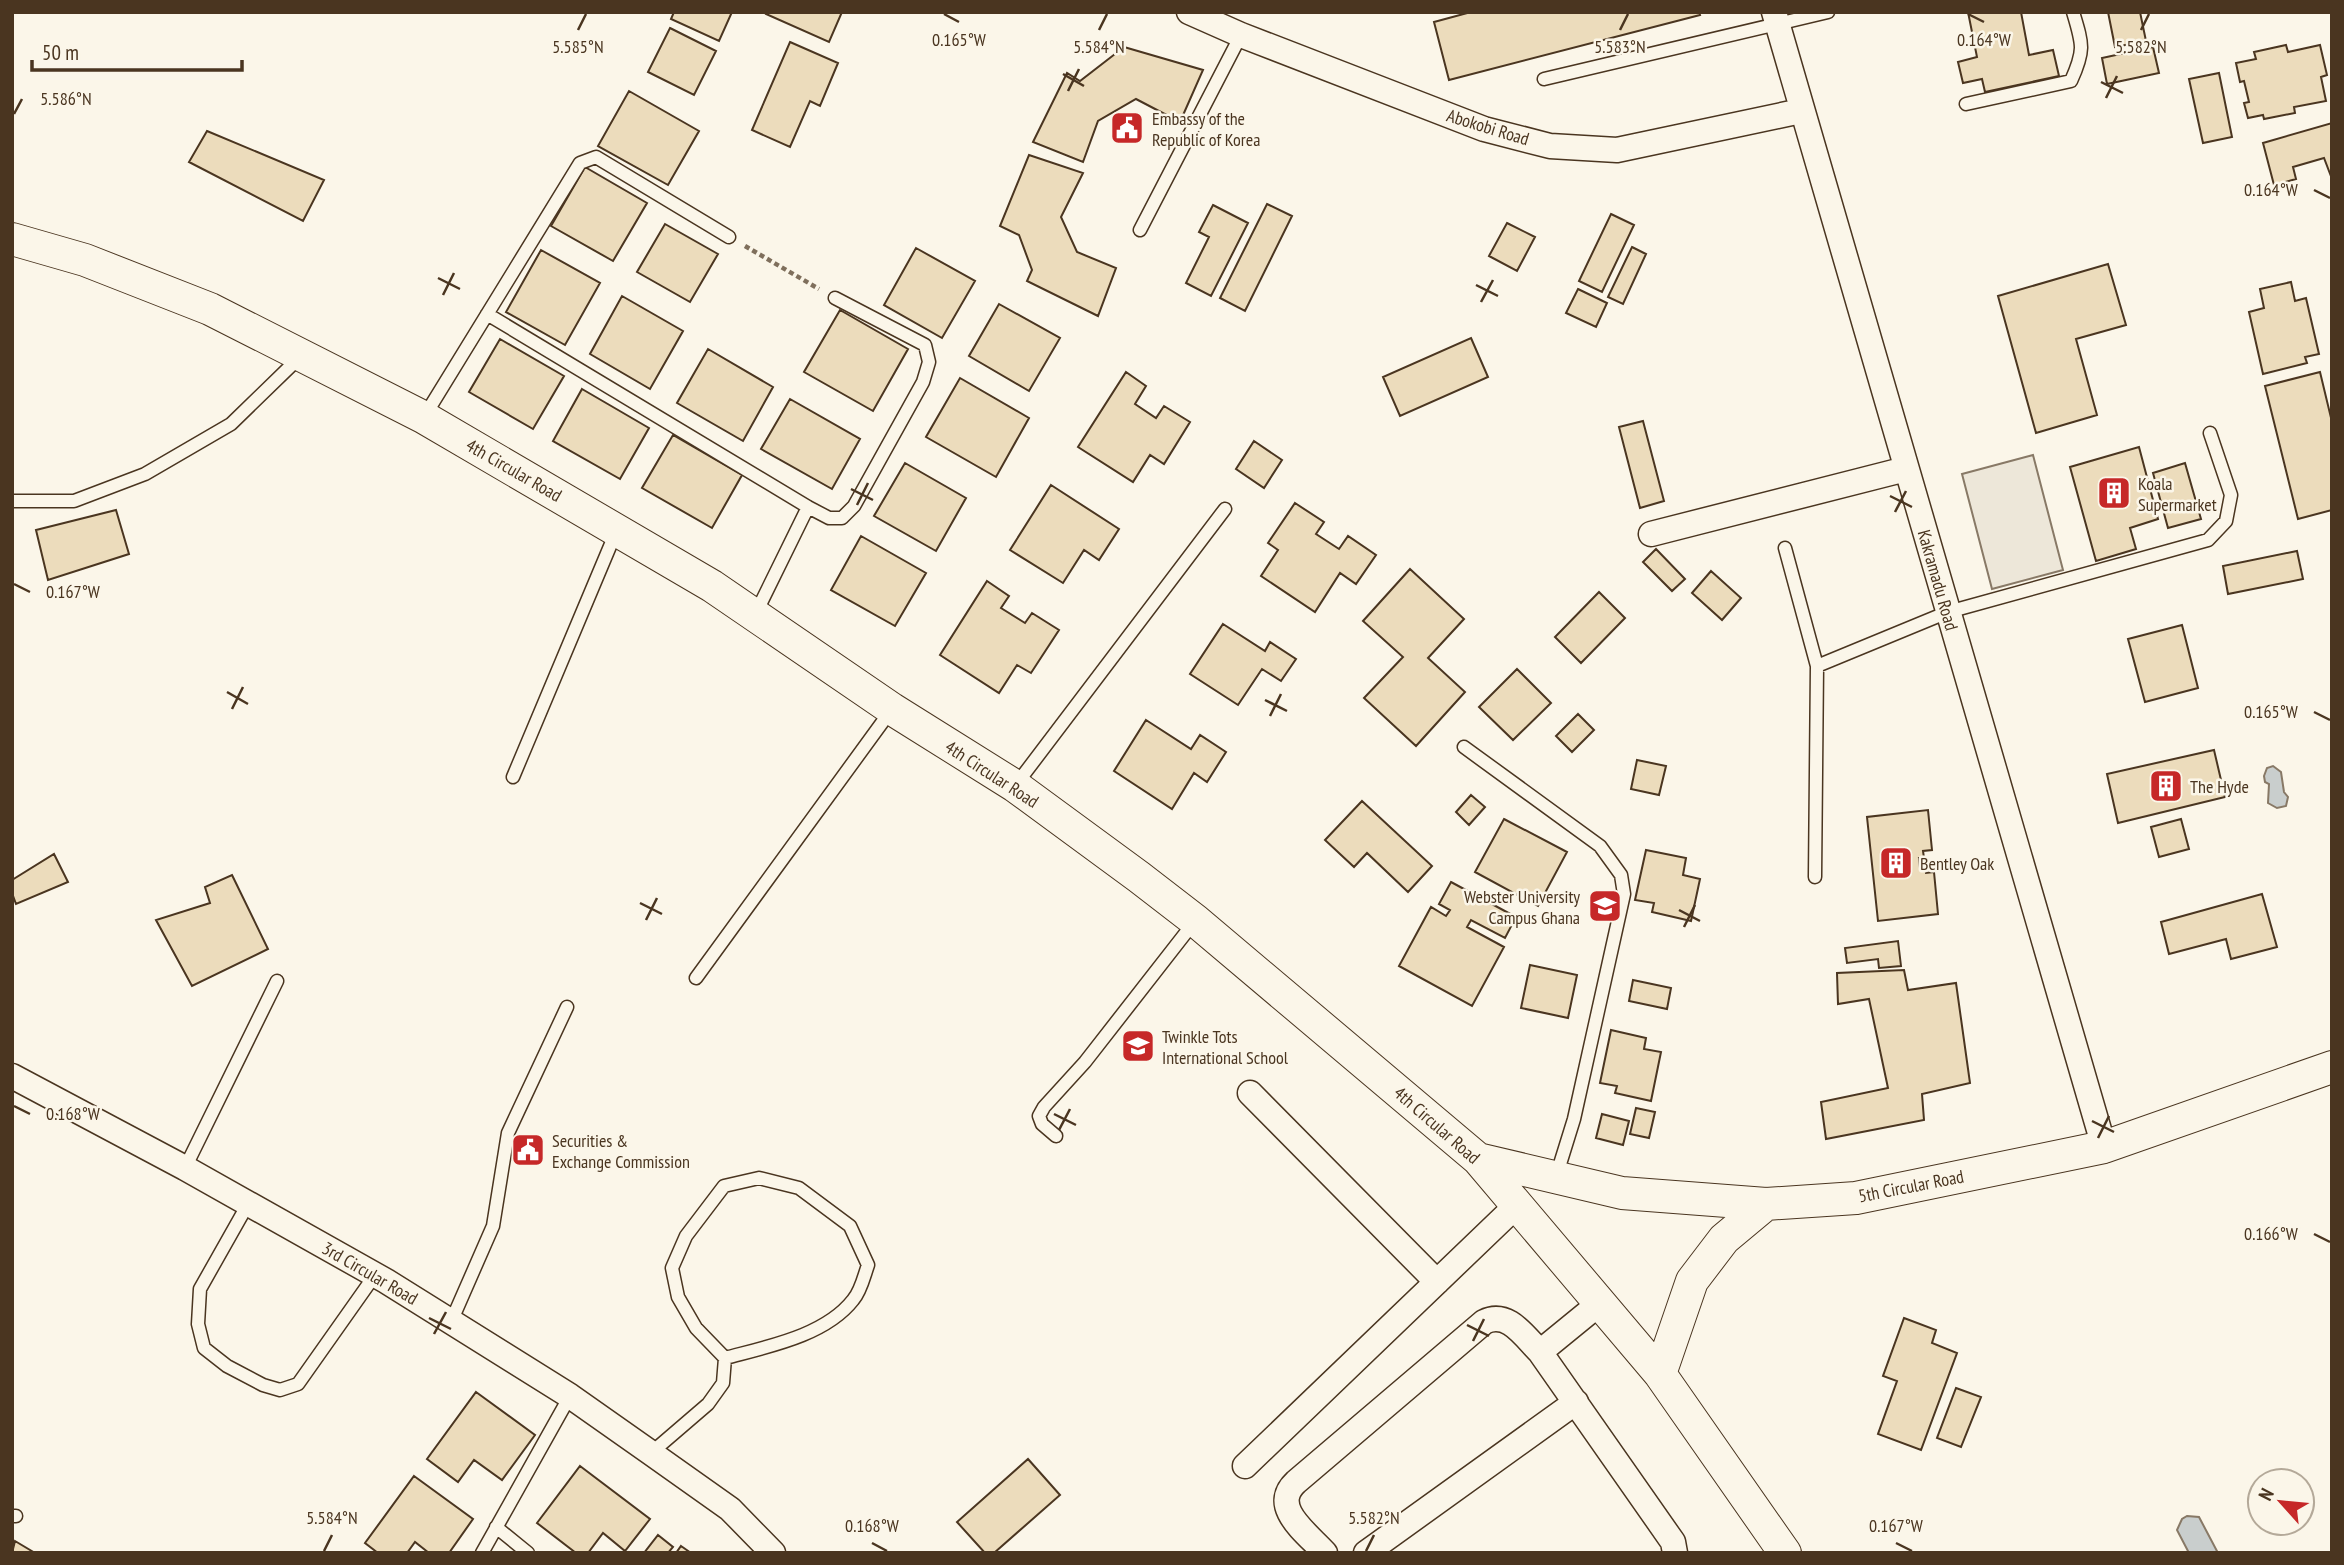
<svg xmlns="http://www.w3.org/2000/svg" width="2344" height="1565" viewBox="0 0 2344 1565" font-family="'PT Sans Narrow',sans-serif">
  <rect width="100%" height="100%" fill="#fbf6e9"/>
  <!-- parking -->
  <path fill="#ede7d9" stroke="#887966" stroke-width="2" d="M2033,455L2063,570L1992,589L1962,474Z"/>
  <!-- water -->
  <path fill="#c9cecd" stroke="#887966" stroke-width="2" d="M2273,766L2281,772L2284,792L2288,797L2286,806L2277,808L2268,803L2269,784L2265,782L2264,776L2267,768Z
    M2187,1516L2199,1517L2218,1553H2189L2177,1530L2182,1519Z"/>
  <!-- building -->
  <path fill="#ecdcbc" stroke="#4a3520" stroke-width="2" d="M674,12H732L719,41L671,19Z
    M767,12H842L829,42L766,14Z
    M1471,12H1699L1700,15L1449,80L1434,22Z
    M1968,12H2021L2029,55L2053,50L2059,76L1985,92L1982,79L1963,83L1958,62L1977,57Z
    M2108,12H2140L2146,41L2115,47Z
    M670,28L716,51L694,95L648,72Z
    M790,42L838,63L820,106L810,101L790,147L752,130Z
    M2286,45L2288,52L2320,45L2327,75L2321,77L2326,101L2294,107L2295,113L2264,119L2263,115L2248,118L2244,103L2249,102L2244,81L2240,82L2236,63L2256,59L2254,52Z
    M1124,47L1203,70L1180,122L1136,99L1098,121L1083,162L1033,142L1067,73L1080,81Z
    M2153,47L2159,73L2107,84L2102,58Z
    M2219,73L2232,137L2203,143L2189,79Z
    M629,91L699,131L668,185L598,146Z
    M2332,123V179L2324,158L2293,167L2296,179L2274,185L2263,143Z
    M207,131L324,180L303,221L189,162Z
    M1029,155L1083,173L1061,217L1077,252L1116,268L1098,316L1027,281L1032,270L1019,235L1000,226Z
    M585,167L647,203L613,261L551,226Z
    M1267,204L1292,216L1245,311L1220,298Z
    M1213,205L1248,223L1211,296L1186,283L1209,237L1199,232Z
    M1611,214L1634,225L1602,292L1579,281Z
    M1507,223L1535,237L1517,271L1489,256Z
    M665,224L718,254L690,302L637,272Z
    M1632,247L1646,254L1623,304L1608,297Z
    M916,248L975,281L942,338L884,305Z
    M541,250L600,283L565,345L506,312Z
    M2108,264L2126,325L2076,339L2097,415L2036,433L1998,296Z
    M2291,282L2295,301L2306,298L2319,354L2305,357L2307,363L2263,374L2249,312L2264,308L2260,289Z
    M1578,289L1607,303L1596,327L1566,313Z
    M622,296L683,331L650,389L590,354Z
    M999,304L1060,338L1029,391L969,356Z
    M840,310L908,349L873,411L804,372Z
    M1471,338L1488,377L1400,416L1383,377Z
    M500,339L564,376L533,429L469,392Z
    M708,349L773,387L743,441L677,403Z
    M1126,372L1146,386L1135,404L1156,418L1164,406L1190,422L1164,464L1150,455L1133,482L1078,447Z
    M2320,372L2332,422V510L2298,519L2265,386Z
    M960,378L1029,418L996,477L926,437Z
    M582,389L649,428L620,479L553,441Z
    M790,399L860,439L832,489L761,449Z
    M1643,421L1664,501L1640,508L1619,427Z
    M673,435L742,475L712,528L642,488Z
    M1254,441L1282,460L1264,488L1236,469Z
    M2139,447L2158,519L2130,528L2136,549L2096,561L2070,467Z
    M905,463L966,498L936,551L874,516Z
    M2185,463L2201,519L2168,528L2153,473Z
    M1051,485L1119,529L1099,560L1084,550L1063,583L1010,550Z
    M1295,503L1324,522L1316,534L1339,549L1348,536L1376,555L1356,584L1340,573L1315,612L1261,576L1278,550L1268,543Z
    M116,510L129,554L48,580L36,530Z
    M861,536L926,573L895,626L831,590Z
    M1656,549L1685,579L1672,591L1643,562Z
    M2297,551L2303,579L2228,594L2223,566Z
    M1410,569L1464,619L1428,658L1465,692L1416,746L1364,698L1403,657L1363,621Z
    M1711,571L1741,598L1722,620L1692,593Z
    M987,581L1009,596L1001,608L1025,623L1032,613L1059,630L1031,673L1017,665L999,693L940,655Z
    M1599,592L1625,618L1581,663L1555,637Z
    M1223,624L1265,651L1270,642L1296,659L1281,681L1262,669L1238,705L1190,674Z
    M2182,625L2198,688L2145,702L2128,639Z
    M1517,669L1551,703L1513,740L1479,707Z
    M1578,714L1594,730L1572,752L1556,736Z
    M1146,720L1191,749L1200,735L1226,752L1207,782L1194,773L1172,809L1114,771Z
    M2214,750L2225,797L2118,823L2107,774Z
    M1637,760L1666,766L1659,795L1631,789Z
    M1471,795L1485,807L1469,825L1456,812Z
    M1362,801L1432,866L1408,892L1367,853L1354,867L1325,840Z
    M1928,810L1932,850L1923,851L1924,858H1919L1920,868L1925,867L1926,873L1934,872L1938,914L1878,921L1867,817Z
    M1504,819L1567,852L1538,906L1475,872Z
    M2181,819L2189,849L2159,857L2151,827Z
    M1646,850L1686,858L1683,875L1700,879L1691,921L1652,912L1654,903L1635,900Z
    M54,854L68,882L16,904L12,893V880Z
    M232,875L268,949L192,986L156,920L210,903L205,887Z
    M1451,882L1516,917L1505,938L1471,920L1467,927L1504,947L1472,1006L1399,966L1431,907L1446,916L1450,910L1439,904Z
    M2262,894L2277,947L2231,959L2226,939L2169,954L2161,922Z
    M1898,941L1901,966L1879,968L1878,959L1847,963L1845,948Z
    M1530,965L1577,975L1568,1018L1521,1008Z
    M1904,970L1908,990L1956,983L1970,1083L1922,1094L1924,1120L1826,1139L1821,1102L1888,1088L1869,999L1838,1004L1837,973Z
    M1633,980L1671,988L1667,1009L1629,1001Z
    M1611,1030L1646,1038L1644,1049L1661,1052L1651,1101L1615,1093L1617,1086L1600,1083Z
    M1636,1108L1655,1112L1649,1138L1630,1134Z
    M1602,1114L1629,1121L1623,1145L1596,1138Z
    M1904,1318L1936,1330L1932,1343L1957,1353L1921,1450L1878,1434L1897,1381L1883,1376Z
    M1956,1388L1981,1397L1961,1447L1937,1438Z
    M476,1392L535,1435L502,1480L474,1460L458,1482L427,1459Z
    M1028,1459L1060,1495L994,1553H985L957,1522Z
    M580,1466L650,1519L625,1551L603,1533L588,1553H576L537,1523Z
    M414,1476L473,1519L449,1553H429L415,1542L407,1553H378L365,1543Z
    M658,1535L673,1547L668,1553H644Z
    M15,1541L35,1553H12Z
    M681,1546L691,1553H676Z"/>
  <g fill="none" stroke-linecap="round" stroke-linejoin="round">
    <defs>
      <path id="service" d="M1544,79L1828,12
        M1966,104L2071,81C2085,50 2083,45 2073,12
        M1140,230L1241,35
        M487,314L808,507L829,518H842L854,506L923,382L929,362L925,345L835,298
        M424,417L580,163L596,157L729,237
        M12,501H74L145,474L231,424L302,355
        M1785,548L1817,666L1815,877
        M755,615L808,507
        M1817,666L1948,612L2208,540L2226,521L2231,495L2210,433
        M1464,747L1600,846L1621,875L1624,894L1574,1119L1556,1177
        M513,777L616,532
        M1015,786L1225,509
        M696,978L892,709
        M1056,1136L1042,1124L1039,1116L1044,1107L1085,1062L1195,921
        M185,1168L277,981
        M248,1204L200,1289L198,1324L204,1348L227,1366L263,1385L280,1390L298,1384L375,1275
        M451,1322L493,1226L508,1133L567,1007
        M651,1453L708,1404L723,1383L725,1358L696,1328L678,1297L672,1268L686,1236L724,1186L759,1178L799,1188L850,1226L868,1265C864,1276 861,1291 853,1300C825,1336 766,1347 725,1358
        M12,1516H16
        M496,1527L528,1553
        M482,1553L570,1396"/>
      <path id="minor" d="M1189,12L1241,35L1484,129L1550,146L1617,150L1801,111
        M1774,12L2104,1147
        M1651,534L1906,469
        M12,1076L185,1168L386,1281L570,1396L651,1453L730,1509L773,1553
        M1250,1093L1437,1282
        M1600,1303L1540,1352L1673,1542L1675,1553
        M1245,1466L1517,1205
        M1325,1553C1307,1533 1269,1507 1296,1482L1484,1322C1508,1310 1524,1336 1540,1352
        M1366,1553L1576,1402"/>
      <path id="tertiary" d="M12,239L85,260L210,309L423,417L712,586L892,709L1015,786L1139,877L1196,921L1478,1159L1660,1374L1785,1553
        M1478,1159L1622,1193L1766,1204L1856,1198L2104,1147L2332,1067
        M1660,1374L1692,1281L1724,1239L1766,1204"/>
    </defs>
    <!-- service casing -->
    <use href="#service" stroke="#4a3520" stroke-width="15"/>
    <!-- minor casing -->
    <use href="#minor" stroke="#4a3520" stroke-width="27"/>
    <!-- tertiary casing -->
    <use href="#tertiary" stroke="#4a3520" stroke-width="34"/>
    <!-- path -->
    <path stroke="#7f6f5c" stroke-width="4.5" stroke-dasharray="5 3.5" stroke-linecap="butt" d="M745,246L819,289"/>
    <!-- service -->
    <use href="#service" stroke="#fbf6e9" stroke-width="12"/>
    <!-- minor -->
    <use href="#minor" stroke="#fbf6e9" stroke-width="24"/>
    <!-- tertiary -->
    <use href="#tertiary" stroke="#fbf6e9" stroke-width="32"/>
  </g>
  <!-- ticks -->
  <path fill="none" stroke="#4a3520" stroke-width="2.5" d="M944,14L959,22M1968,14L1984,22M578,30L586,14M1099,30L1107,14M1620,30L1628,14M2141,30L2149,14M1063,74L1084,86M2101,82L2123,93M1068,91L1079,69M2106,98L2117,76M14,114L22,99M2314,190L2330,198M438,278L460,289M1476,285L1498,296M443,295L454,273M1481,302L1493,280M851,489L873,500M1890,496L1912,507M857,505L868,483M1895,512L1906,491M14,584L30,592M227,692L248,704M1265,700L1287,711M232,709L243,687M2314,712L2330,720M1270,716L1281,694M640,903L662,914M1679,910L1700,921M646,920L657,898M1684,927L1695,905M14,1106L30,1114M1054,1114L1076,1125M2092,1121L2114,1132M1059,1130L1070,1109M2098,1138L2109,1116M2314,1234L2330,1242M429,1318L451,1329M1467,1325L1489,1336M434,1334L446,1312M1473,1341L1484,1319M872,1543L887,1551M1896,1543L1912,1551M324,1551L332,1535M1366,1551L1374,1535"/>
  <!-- icons -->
  <defs>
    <symbol id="civic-square" viewBox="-11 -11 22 22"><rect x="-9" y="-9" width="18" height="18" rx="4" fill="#c62828" stroke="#fbf6e9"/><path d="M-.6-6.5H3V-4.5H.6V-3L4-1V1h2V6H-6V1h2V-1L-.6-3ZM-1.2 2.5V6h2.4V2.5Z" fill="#fff"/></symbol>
    <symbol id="building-square" viewBox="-11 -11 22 22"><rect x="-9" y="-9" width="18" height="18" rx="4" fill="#c62828" stroke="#fbf6e9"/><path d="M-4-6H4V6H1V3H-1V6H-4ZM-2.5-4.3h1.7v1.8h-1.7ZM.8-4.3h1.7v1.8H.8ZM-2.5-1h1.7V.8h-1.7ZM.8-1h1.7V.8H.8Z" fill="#fff"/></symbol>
    <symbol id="university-square" viewBox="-11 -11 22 22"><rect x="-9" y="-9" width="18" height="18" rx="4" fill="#c62828" stroke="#fbf6e9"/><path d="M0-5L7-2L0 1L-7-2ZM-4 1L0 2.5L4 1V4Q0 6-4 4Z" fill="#fff"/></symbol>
    <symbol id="school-square" viewBox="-11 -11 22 22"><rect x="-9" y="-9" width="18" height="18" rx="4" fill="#c62828" stroke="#fbf6e9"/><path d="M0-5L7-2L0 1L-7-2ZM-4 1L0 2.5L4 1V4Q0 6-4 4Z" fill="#fff"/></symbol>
  </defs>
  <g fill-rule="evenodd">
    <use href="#civic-square" x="1108" y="109" width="38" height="38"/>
    <use href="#building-square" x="2095" y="474" width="38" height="38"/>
    <use href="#building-square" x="2147" y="767" width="38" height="38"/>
    <use href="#building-square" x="1877" y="844" width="38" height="38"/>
    <use href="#university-square" x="1586" y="887" width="38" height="38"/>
    <use href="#school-square" x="1119" y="1027" width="38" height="38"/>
    <use href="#civic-square" x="509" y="1131" width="38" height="38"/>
  </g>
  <g text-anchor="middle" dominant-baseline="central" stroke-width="5" stroke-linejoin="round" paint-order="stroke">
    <!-- poi labels -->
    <g font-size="18" fill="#4a3520" stroke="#fbf6e9" text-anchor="start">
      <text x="1152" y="118">Embassy of the<tspan x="1152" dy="21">Republic of Korea</tspan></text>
      <text x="2138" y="483">Koala<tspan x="2138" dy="21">Supermarket</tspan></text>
      <text x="2190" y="786">The Hyde</text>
      <text x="1920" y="863">Bentley Oak</text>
      <text x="1580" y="896" text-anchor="end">Webster University<tspan x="1580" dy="21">Campus Ghana</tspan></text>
      <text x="1162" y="1036">Twinkle Tots<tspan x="1162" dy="21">International School</tspan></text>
      <text x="552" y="1140">Securities &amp;<tspan x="552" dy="21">Exchange Commission</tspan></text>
    </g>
    <!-- street labels -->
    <g font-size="18" fill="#4a3520" stroke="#fbf6e9">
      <text transform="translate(1488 127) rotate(17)">Abokobi Road</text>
      <text transform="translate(514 470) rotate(30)">4th Circular Road</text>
      <text transform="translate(1938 580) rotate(74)">Kakramadu Road</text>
      <text transform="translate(992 774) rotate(33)">4th Circular Road</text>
      <text transform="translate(1437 1125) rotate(41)">4th Circular Road</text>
      <text transform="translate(1911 1186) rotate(-11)">5th Circular Road</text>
      <text transform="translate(370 1273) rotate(30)">3rd Circular Road</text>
    </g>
  </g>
  <g font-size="18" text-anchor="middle" fill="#4a3520" stroke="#fbf6e9" stroke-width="5" stroke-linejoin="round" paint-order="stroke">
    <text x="959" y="46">0.165°W</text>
    <text x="1984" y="46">0.164°W</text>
    <text x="578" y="53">5.585°N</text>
    <text x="1099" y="53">5.584°N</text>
    <text x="1620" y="53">5.583°N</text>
    <text x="2141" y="53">5.582°N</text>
    <text x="66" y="105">5.586°N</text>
    <text x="2271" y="196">0.164°W</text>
    <text x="73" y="598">0.167°W</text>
    <text x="2271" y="718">0.165°W</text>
    <text x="73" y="1120">0.168°W</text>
    <text x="2271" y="1240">0.166°W</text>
    <text x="332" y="1524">5.584°N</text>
    <text x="1374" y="1524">5.582°N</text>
    <text x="872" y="1532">0.168°W</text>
    <text x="1896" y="1532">0.167°W</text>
  </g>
  <!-- border -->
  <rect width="2344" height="1565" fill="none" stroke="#4a3520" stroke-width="28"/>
  <!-- north arrow -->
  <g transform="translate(2281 1502) rotate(297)"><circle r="33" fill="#fbf6e9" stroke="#b4a999" stroke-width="2"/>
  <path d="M0-5L12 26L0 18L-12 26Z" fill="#c62828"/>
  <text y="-10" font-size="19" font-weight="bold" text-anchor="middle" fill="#4a3520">N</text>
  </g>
  <!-- scale -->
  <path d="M32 60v10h210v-10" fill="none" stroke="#4a3520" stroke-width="3.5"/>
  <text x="42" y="60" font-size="21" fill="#4a3520" stroke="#fbf6e9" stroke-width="5" paint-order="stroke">50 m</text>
</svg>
